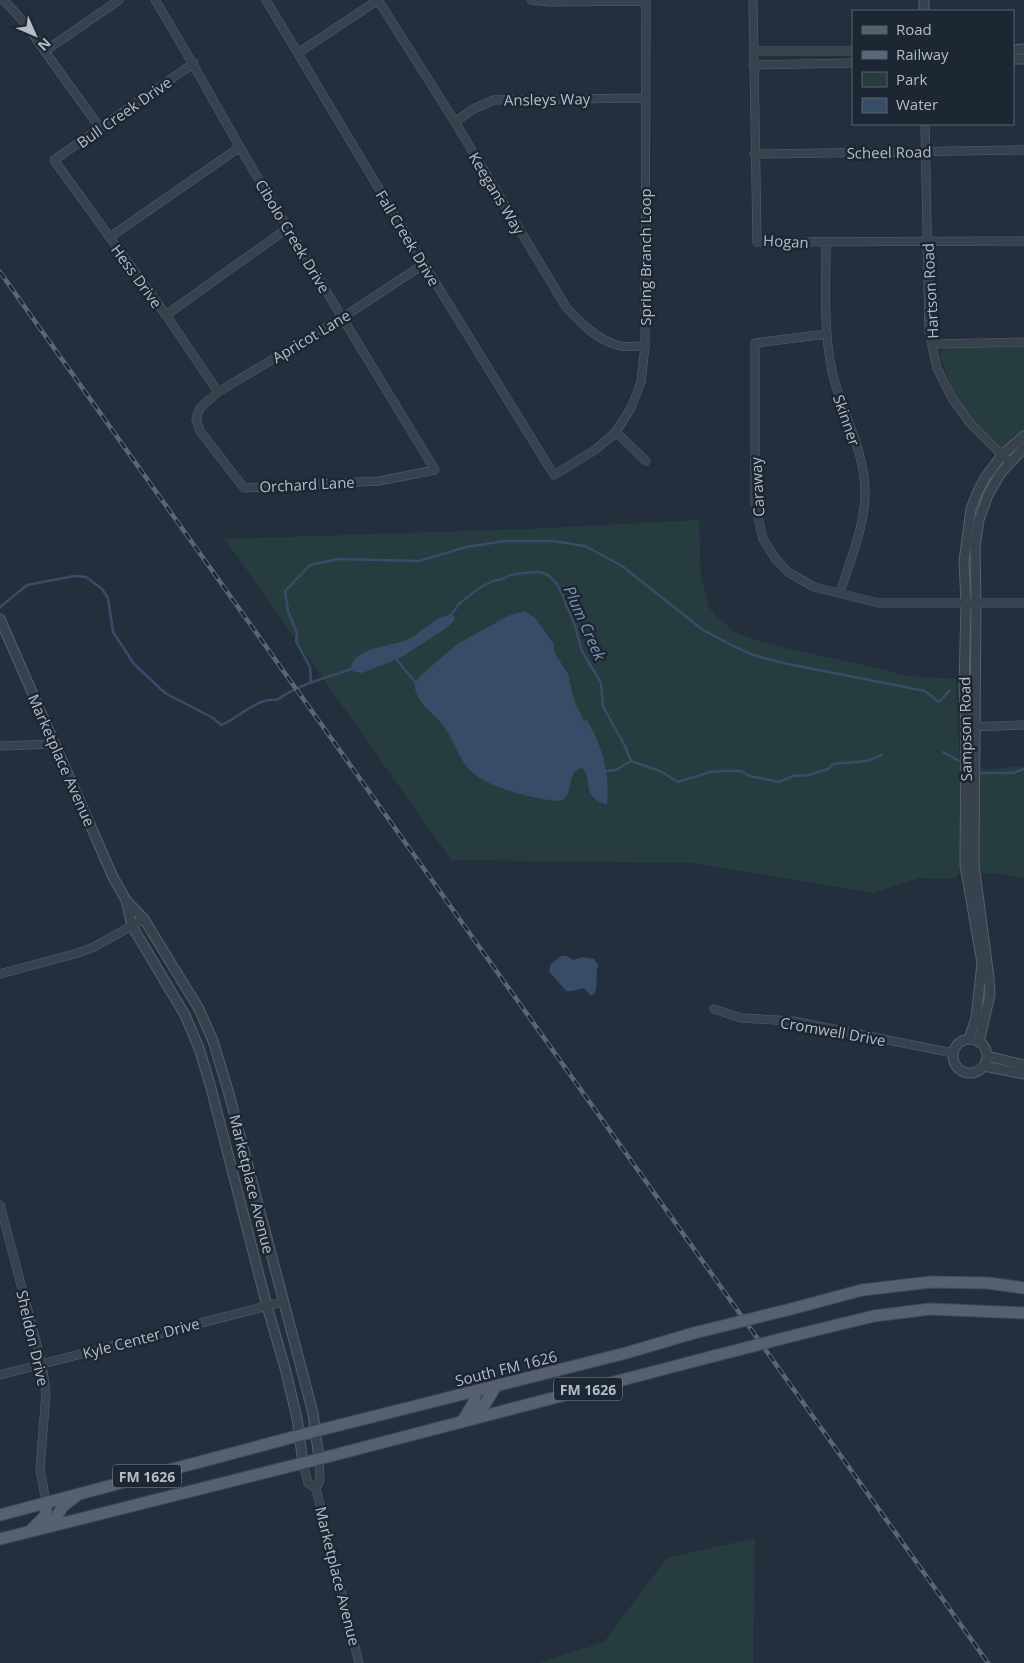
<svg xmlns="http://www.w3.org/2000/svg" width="1024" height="1663" viewBox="0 0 1024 1663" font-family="'Open Sans',sans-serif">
  <rect width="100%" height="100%" fill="#242f3e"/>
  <!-- green -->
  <path fill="#263c3f" d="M1024,346V435L1006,448H1003C989,434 973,421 962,405C952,390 946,372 940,355L944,348Z
    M699,520L701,577L710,609L719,619L735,632L759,641L789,649L877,668L906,676L956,679L960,771L1024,766V879C1002,872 981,873 958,873L957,877L951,879L919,878L873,893L692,863L451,860L225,539L528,529Z
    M755,1538L753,1663H539L604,1642L667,1558Z"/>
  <!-- water -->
  <path fill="#394c67" d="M525,611L535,618L554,644V652L568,674L574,700L584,721L587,720C603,747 610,774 607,805C603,803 596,801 593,797C585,788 591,776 582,768C566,770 575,793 561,801C536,800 481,787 466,766C457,753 452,738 443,725C433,712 413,702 415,682L420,676L457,644L510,615Z
    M451,614L455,617L454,621L446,628L402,657L362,673L352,671C346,650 392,645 404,641C421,634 433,618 451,614Z
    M561,956H566L573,960L582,957L594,959L598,965C595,975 598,984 595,993L591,996L584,988L572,991H566L549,971L551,964Z"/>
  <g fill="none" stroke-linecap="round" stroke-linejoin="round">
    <!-- stream -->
    <path stroke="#394c67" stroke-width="2.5" d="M0,607L27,585L74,576L86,577L102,589L108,598L113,632L134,664L165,693L213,718L221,725C239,718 257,697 277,700C300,683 328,678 354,668
      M451,615L459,604L479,588L493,581L500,580L510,575L524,573L540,572L548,575L557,584L563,596L575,626L582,651L601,683L603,707L624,744L631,761L660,771L678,782L710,772L723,771H741L750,776L779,782L793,776L809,775L828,769L833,764L867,761L882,755
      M396,659L415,682
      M311,682L310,667L296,641L297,633L288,611L285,591L310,565L338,559L419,561L466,547L505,541H553L585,546L622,566L703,630L733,646L756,656L783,663L925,691L939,702L950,690
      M943,752L959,761
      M607,771L616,770L631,761
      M982,773H1013L1024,769"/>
    <defs>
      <path id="minor" d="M3,0L14,11L26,25L100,128
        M155,0C189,55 219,112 252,168C312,269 374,369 435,470L379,481L244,488L200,431L196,419L200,408L218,392L342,318L424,264
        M266,0L424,264L554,475L595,450L616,432L631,408L641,382L645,346L646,0
        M378,0L455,122L566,307C581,323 596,339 617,345C625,348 637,346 645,346
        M531,0L550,2L646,1
        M753,0L757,242L1024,241
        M45,51L119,0
        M754,51H853
        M298,53L378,0
        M194,63L54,160L166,315L218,392
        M753,65L853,63
        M455,122L473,109L494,100L645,98
        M925,124L929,332L937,368L952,398L970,423L1009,462
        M754,154L1024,150
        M110,237L240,147
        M826,242C826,284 823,329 832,371C841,412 866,452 865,494C865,526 849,563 840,593
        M166,315L288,228
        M827,334L755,343V504L763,539L775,558L788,572L814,587L878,603H1024
        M931,344L1024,342
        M616,432L646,461
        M970,727L1024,725
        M0,746L54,744
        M0,974L78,953L94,947L144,919
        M714,1009L741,1018L793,1021L953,1053
        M0,1205L42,1364L46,1393L40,1469L46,1502
        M0,1375L282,1302
        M319,1459L320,1480L316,1489L359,1663
        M303,1463L308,1483L316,1489"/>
      <path id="tertiary" d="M924,0V11
        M1013,50L1024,49
        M1013,59H1024
        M0,619L113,877L126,900L132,926L185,1015L199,1048L211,1088L267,1306L285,1368L297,1418L303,1463
        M126,900L144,919L199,1009L213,1041L228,1090L313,1413L319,1459
        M969,1039L976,1018L982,963L965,865L966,727L964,688L966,603L964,561L971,509L978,491L985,478L1002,455L1024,436
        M953 1056a17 17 0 1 1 34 0a17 17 0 1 1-34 0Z
        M979,1042L990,995L989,978L974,864L976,603L975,547L979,520L988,495L1000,474L1024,448
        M987,1056L1024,1065
        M984,1066L1024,1074"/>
      <path id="primary" d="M791,1309L862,1290L931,1282L988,1283L1024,1288
        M808,1332L874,1316L930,1309L1024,1313
        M480,1417V1412L496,1386
        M462,1422L474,1402L476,1391
        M0,1515L316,1431L626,1353L694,1333
        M51,1526L63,1506L75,1497
        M31,1530L46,1515V1502
        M0,1539L319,1459L714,1356"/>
    </defs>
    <!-- minor casing -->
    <use href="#minor" stroke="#565f6c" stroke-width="9"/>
    <!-- tertiary casing -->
    <use href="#tertiary" stroke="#565f6c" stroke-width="11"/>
    <!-- primary casing -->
    <use href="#primary" stroke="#414a57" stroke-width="13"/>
    <!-- minor -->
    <use href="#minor" stroke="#38414e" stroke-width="8"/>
    <!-- tertiary -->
    <use href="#tertiary" stroke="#38414e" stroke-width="9"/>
    <!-- primary -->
    <use href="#primary" stroke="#56606e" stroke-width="11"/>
    <defs>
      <path id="rail" d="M0,272L988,1663"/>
    </defs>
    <!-- rail casing -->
    <use href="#rail" stroke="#5a6575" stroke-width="4.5"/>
    <!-- rail -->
    <use href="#rail" stroke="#1d2633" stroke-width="2.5" stroke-dasharray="8" stroke-linecap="butt"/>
    <defs>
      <path id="primary-bridge" d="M694,1333L791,1309
        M714,1356L808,1332"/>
    </defs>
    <!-- primary-bridge casing -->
    <use href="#primary-bridge" stroke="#414a57" stroke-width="13" stroke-linecap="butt"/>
    <!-- primary-bridge -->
    <use href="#primary-bridge" stroke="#56606e" stroke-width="11"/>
  </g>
  <g text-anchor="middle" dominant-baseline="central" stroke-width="5" stroke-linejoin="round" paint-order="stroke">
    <!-- shield labels -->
    <g fill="#1d2633" stroke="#878f9c" stroke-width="1">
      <rect x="554" y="1377.5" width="68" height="23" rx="4"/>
      <rect x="113" y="1464.5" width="68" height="23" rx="4"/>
    </g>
    <g font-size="14" font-weight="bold" fill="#b4bcc9">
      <text x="588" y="1389">FM 1626</text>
      <text x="147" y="1476">FM 1626</text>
    </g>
    <!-- street labels -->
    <g font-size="15" fill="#b4bcc9" stroke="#1d2633">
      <text transform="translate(547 99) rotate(-1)">Ansleys Way</text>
      <text transform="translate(124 112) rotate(-35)">Bull Creek Drive</text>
      <text transform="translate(889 152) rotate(-1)">Scheel Road</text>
      <text transform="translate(497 193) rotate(59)">Keegans Way</text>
      <text transform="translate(293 236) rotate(59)">Cibolo Creek Drive</text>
      <text transform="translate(408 238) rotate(59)">Fall Creek Drive</text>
      <text transform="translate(786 241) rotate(3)">Hogan</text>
      <text transform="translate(645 257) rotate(-90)">Spring Branch Loop</text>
      <text transform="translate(137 276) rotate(54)">Hess Drive</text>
      <text transform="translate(930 291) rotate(-93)">Hartson Road</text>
      <text transform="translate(311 336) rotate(-31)">Apricot Lane</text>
      <text transform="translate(847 420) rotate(71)">Skinner</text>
      <text transform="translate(307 484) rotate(-3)">Orchard Lane</text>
      <text transform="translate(757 487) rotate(-93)">Caraway</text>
      <text transform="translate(965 729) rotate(-91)">Sampson Road</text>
      <text transform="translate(62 760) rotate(66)">Marketplace Avenue</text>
      <text transform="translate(833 1031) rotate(10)">Cromwell Drive</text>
      <text transform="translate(252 1184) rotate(76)">Marketplace Avenue</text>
      <text transform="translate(33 1338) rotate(77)">Sheldon Drive</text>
      <text transform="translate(141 1338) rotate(-15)">Kyle Center Drive</text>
      <text transform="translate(506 1368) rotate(-14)">South FM 1626</text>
      <text transform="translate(338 1576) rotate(76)">Marketplace Avenue</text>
    </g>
    <!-- water labels -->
    <g font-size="16" font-style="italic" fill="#7c92b1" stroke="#1d2633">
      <text transform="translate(585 623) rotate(66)">Plum Creek</text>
    </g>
  </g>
  <!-- legend -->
  <rect x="852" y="10" width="162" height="115" fill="#1d2633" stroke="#59626f"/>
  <rect x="862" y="26" width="25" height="8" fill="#56606e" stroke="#59626f"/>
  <text x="896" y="35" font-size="15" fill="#b4bcc9">Road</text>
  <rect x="862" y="51" width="25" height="8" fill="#5a6575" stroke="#59626f"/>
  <text x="896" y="60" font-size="15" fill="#b4bcc9">Railway</text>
  <rect x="862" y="72" width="25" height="15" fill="#263c3f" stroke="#59626f"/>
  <text x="896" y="85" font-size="15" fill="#b4bcc9">Park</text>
  <rect x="862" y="98" width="25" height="15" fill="#394c67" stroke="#59626f"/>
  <text x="896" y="110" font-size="15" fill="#b4bcc9">Water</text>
  <!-- north arrow -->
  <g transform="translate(35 35) rotate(135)" stroke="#1d2633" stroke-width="4" paint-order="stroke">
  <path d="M0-4L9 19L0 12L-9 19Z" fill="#b4bcc9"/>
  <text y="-8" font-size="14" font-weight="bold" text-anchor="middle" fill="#b4bcc9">N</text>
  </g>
</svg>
